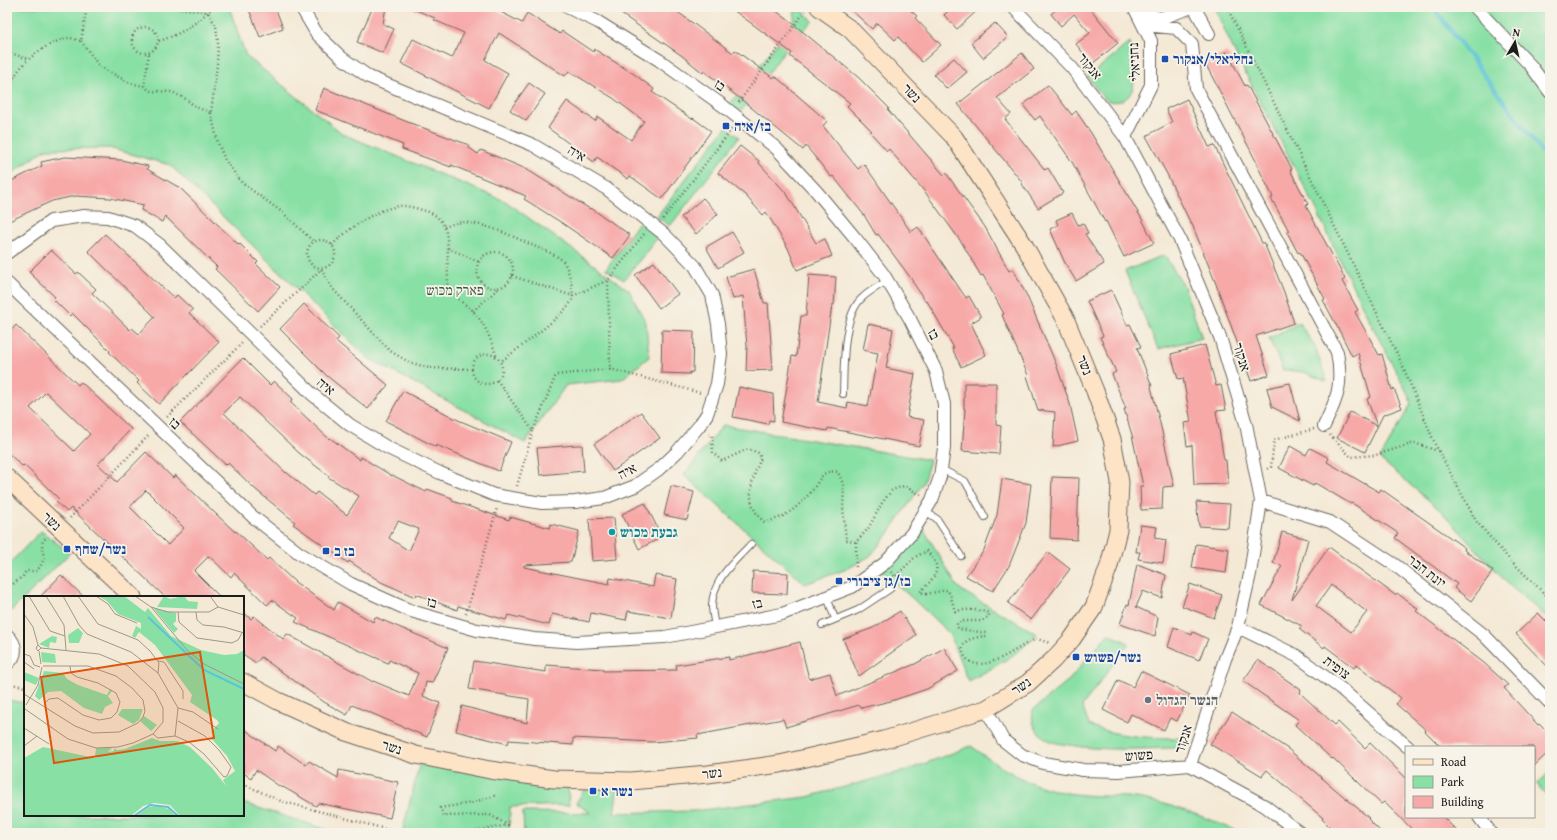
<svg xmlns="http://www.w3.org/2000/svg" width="1557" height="840" viewBox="0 0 1557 840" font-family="'Gentium Book Plus','Frank Ruhl Libre',serif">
  <rect width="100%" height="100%" fill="#f7f3e8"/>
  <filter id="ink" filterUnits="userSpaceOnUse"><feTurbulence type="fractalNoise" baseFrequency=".025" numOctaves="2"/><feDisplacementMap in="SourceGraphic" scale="8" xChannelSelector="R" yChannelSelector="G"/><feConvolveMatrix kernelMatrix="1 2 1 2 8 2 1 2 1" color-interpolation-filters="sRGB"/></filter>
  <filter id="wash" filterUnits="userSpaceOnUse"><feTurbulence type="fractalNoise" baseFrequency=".012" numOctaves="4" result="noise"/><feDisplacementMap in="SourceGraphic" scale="16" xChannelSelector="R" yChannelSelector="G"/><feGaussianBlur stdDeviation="0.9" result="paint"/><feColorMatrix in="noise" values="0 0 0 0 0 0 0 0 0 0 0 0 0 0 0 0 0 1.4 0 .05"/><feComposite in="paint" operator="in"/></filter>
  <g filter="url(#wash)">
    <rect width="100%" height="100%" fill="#f4e9d5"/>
    <!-- green -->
    <path fill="#88e0a5" stroke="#527e60" d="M13,7H229L246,56L343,134L505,201L629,290L646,323L649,357L622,379L566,385L525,443L368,358L170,165L109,148L46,149L7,177V17Z
      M795,7H799L813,21L790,43L742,110L726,109L794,21Z
      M1214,7H1550V620L1509,585L1441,511L1380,459L1411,404L1409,396L1365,312L1314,205L1236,55Z
      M1130,42C1133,57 1142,96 1120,101C1115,102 1109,102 1105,99C1099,93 1093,84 1088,77Z
      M726,127L739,137L670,226L657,216Z
      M639,222L658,237L624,280L606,269Z
      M1164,255L1183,284L1202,338L1158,349L1125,271Z
      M1299,323L1315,346L1327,382L1304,372L1283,370L1269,338Z
      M723,425L930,460L923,483L887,536L870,556L847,569L805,584L684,475Z
      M924,530L957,586L964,592L1037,634C1018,655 993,668 968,681L949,633L912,598L879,569Z
      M41,531L70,553L7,615V566Z
      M1108,634L1129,643L1082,706L1089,725C1119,738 1156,738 1188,738L1186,744L1174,748C1138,749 1104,751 1069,745C1061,744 1052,743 1045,738C1034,730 1031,722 1033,710L1070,679Z
      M7,700L25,703V815H243V803L337,833H7Z
      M971,746C1007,773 1037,791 1083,795C1103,797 1127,795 1147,800C1181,807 1209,819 1241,833H524L523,812L591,813L576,803L589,783L618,788L614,813L693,811L807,797L908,770Z
      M420,762L568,785L569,805L510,807L509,833H402Z
      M1550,772V801L1537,784Z"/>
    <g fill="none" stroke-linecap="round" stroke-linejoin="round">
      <!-- stream -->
      <path stroke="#5bc4d7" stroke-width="4" d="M1433,7L1550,163"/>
    </g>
    <g id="blocks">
      <!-- building -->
      <path fill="#f7a9a8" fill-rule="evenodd" d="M248,7H275L283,28L260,37Z
        M373,7H386L383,24L394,29L383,53L357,42Z
        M409,7H491L522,23L527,13L560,34L562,31L593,52L594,49L634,74L654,89L652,92L692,119L693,118L711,131L662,199L630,176L628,179L597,157L594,162L548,128L567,101L595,121L598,117L631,140L644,121L613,98L569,71L565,76L499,33L485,60L508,73L489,108L401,63L413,39L452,58L464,33L434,20L435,18Z
        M611,7H671L733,53L735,50L773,78L775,76L827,121L823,126L858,169L864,164L911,232L918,227L966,298L969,296L981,317L971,323L986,355L961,367L952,348H954L927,301L926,302L912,281H913L878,234L876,235L864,215L833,176L831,177L806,146L803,150L742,100L704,71L703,73L681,55Z
        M729,7H771L791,22L859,78L889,108L888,110L944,175L946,173L985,227L1009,271L1013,269L1027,296L1056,364L1070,404L1078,441L1053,447L1055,412L1038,410L1027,376L1028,375L1002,315L1004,314L983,275L981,276L962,243L925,192L889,149L887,151L870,132L872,131L847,106L850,103L790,56L792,53Z
        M848,7H907L917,16L915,18L941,45L922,62L898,37L895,40L877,23L872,29Z
        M952,7H981L957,29L944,15Z
        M1059,7H1089L1118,43L1092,64L1076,44L1090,33L1074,14L1061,26L1051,14Z
        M995,23L1008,37L983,58L971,43Z
        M1227,52L1245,86L1247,85L1292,169L1290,170L1308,204L1306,206L1345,279L1342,281L1358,310L1355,312L1379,355L1382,354L1392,390L1394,389L1402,408L1383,415L1365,452L1337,438L1350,412L1377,426L1367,399L1371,397L1358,353L1352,356L1340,332L1323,300L1325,299L1300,252L1298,253L1287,232L1289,231L1271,198L1273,197L1256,163H1257L1205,63Z
        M1022,53L1034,69L997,98L1011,114L1005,119L1045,170L1048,168L1063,193L1038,208L1022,184L1023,183L958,104Z
        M954,58L967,72L947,89L934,75Z
        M529,83L545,94L526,121L510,110Z
        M1048,85L1072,115L1076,111L1091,133L1143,221L1154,243L1124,257L1106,221L1105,222L1072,162L1040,116L1035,120L1023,105Z
        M324,88L405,121L469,145L468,147L478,154L481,150L526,169L590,209L591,208L630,235L613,258L562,223L524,199L526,196L451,165V167L402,149L403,145L315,110Z
        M1187,99L1209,147L1214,145L1262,243H1264L1284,292L1294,323L1256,336L1269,375L1251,381L1216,284L1192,224H1191L1167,174L1146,136L1172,122L1166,109Z
        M740,146L759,161V163L787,194L816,243L825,239L832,256L797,270L788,248L766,212L763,215L745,195L718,173Z
        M65,157L121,160L148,166L147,169L180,188L239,245L240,244L258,262L256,264L280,287L258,311L215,269L217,267L165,216L162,222L141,210L144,205L110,198L75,196L52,201L7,222V183L42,166L41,162Z
        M703,198L718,214L696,234L681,217Z
        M1072,213L1078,225L1083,223L1088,233L1085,234L1104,264L1076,281L1064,261L1050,229L1058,225L1056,220Z
        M732,232L744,252L718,268L706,247Z
        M105,234L174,298L177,295L193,310L189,313L219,342L159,404L137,383L139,381L109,352L110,351L72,313L70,316L53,299L55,297L29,272L51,250L76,274L78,272L96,289L92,293L130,330L132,328L139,334L155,317L88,251Z
        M654,262L678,294L659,308L635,275Z
        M754,269L764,303H768L773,370L746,371L747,347L743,296L733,299L726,277Z
        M809,275L836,277L834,305H832L818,402L847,408L848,402L868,406L878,353L863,350L868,324L893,329L886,368L915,374L907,417L924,420L919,446L828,428L827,431L781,422L792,356L796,357L801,316H806Z
        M1111,290L1127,325L1130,324L1141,347L1137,348L1152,386L1151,387L1161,427L1174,486L1163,487L1162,509L1141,510L1140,486H1143L1132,435L1124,409H1126L1112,374L1116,372L1100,337L1103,336L1087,301Z
        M304,304L339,338L336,341L388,385L368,409L327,376L280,329Z
        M16,325L78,385L81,382L131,429L98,464L117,482L146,452L173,478L175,475L235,532L236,531L267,560L269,558L295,582L334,610L338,602L373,622L375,617L448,648L432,683L426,682L423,696L440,703L427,737L352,705L347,715L324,702L261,657L256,663L243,654V612L251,619L254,616L283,639L287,634L373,682V681L409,696L418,673L389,660L388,663L295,622L298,618L272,600L267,605L234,573L231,577L209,556L194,571L220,597H165L71,508L67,512L56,502L59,499L24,465L22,466L7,452V335ZM46,392L90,434L74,451L30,408ZM146,490L184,528L168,545L130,507Z
        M662,330L694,331L693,372H690V374L661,373Z
        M1205,345L1216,386L1221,385L1226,410L1216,411L1224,460H1226L1228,484L1194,485L1192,445L1187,446L1184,423L1191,422L1183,378L1178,379L1171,354Z
        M243,358L270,385L274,381L293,399L290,402L329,439L330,438L360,460L361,457L392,476V475L426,492L427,489L452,498V501L509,520L510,517L550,528L551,524L579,531L571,562L524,565V567L609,584L610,578L653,587L655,575L677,579L671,618L628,611L626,620L591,613L589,622L552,614L549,625L508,615L506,620L458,606L457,610L416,594L415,597L381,582L349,561L348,563L293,524L295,522L255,489L228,463L226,465L180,422ZM240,397L299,453L329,476L328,477L359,496L347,515L317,492L314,495L286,472V473L224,413ZM398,521L419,529L409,551L389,538Z
        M964,383H996V425L1001,426L999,454L962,451L965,409H964Z
        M1290,383L1300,421L1272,407L1267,388Z
        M739,387L773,394L774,421L769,420L768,424L733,417Z
        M403,391L458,420L511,442L499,471L436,445V447L386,421Z
        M641,412L660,438L613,471L594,444Z
        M577,445H582L584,471L540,475L537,448Z
        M1290,446L1306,455L1310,448L1329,458L1327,462L1379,492L1381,489L1465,548L1464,550L1493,571L1471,601L1454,588L1457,584L1395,538L1398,533L1352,503L1351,504L1315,483L1313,486L1279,468Z
        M1052,477L1079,478L1077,540L1050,538Z
        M1002,479L1031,484L1026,523L1009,566L993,591L966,576L984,550L997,515Z
        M671,486L694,492L687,520L664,515Z
        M1196,502L1230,504L1228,528L1199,526Z
        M645,503L662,537L639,549L622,514Z
        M614,518L617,559L592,561L589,519Z
        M1140,525L1157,527L1155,538L1166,540L1163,563L1138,559L1140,552H1136Z
        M1282,532L1308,539L1292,600L1329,547L1395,595L1397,593L1418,609L1416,611L1484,663L1508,685L1504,688L1538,725L1539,724L1550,735V751L1534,766V747H1441L1425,731L1426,730L1396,704L1401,698L1357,665L1354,668L1325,646L1324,648L1299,629L1302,626L1261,605L1282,566L1273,563ZM1331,585L1367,612L1351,632L1316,606Z
        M1196,544L1229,549L1226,573L1192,568Z
        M1048,552L1070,569L1031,620L1008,603Z
        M1137,564L1166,575L1162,598L1143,591L1136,607L1158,617L1155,636L1120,624L1127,604L1129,605Z
        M753,571L788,573L787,594L752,593Z
        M61,575L84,597H40Z
        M1190,584L1222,595L1214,618L1182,606Z
        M900,611L916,635L859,676L843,639L873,628Z
        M1538,613L1550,625V669L1516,634Z
        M1174,627L1192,635L1193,632L1208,639L1199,660L1168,647Z
        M800,642L809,679L830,673L837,696L915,664L944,648L958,671L927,689L891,701L861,708L859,705L786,727L783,719L697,735L698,738L653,742L573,738V745L509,740L508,744L456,731L462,706L527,723L529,699L469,689L474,661L546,672V665L603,669V671L677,670L676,665L729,657V660Z
        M1258,660L1301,690L1300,693L1335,725L1338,722L1365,748L1370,743L1406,778V817H1443L1459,833H1416L1384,802L1381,804L1333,758L1332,759L1295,725L1299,720L1243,681Z
        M1141,671L1190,695L1177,721L1170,718L1164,730L1131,714L1127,722L1103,710L1118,680L1133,687Z
        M1232,712L1288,749L1369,818L1368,819L1382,833H1336L1322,819L1323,818L1267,770L1262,776L1210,744Z
        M243,728L275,751L278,746L306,765L309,761L338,778L339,770L398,782L390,818L318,803L316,806L283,787L282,788L256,770L251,778L243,773Z"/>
    </g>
  </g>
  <g filter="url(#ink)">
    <use href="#blocks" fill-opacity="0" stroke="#68645d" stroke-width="1"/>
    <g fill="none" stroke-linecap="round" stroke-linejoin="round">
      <defs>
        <path id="lane" d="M843,394C844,369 842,316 862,298C869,291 879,286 887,281
          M941,469L965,481L985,517
          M925,511L937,519L961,556
          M827,597L835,619
          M822,625L858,610L890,589
          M715,627C714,620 712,612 712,605C713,579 734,562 751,544"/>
        <path id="street" d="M1013,7L1072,68L1125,137L1180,240L1220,337L1246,424L1261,501L1250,574L1238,627L1225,659L1190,765
          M1194,7L1209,34
          M1475,7L1531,66L1550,92
          M1136,11L1161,18L1192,7
          M1143,25L1176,28L1192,44L1196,89L1337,352C1343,384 1338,397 1324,426
          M1125,137L1151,85V41L1134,7
          M7,253L51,221L84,216L108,217L135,226L160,245L312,394L350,425L388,448L440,473L494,495L542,503L575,502L604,498L635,486L659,469L677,452L699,426L707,414L717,384L721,354L718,324L712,295L695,266L665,235L607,189L533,145L369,77L342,58L317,34L301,7
          M7,283L252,516L299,553L351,584L411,611L477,630L534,639L577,642L665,637L782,614L852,587L885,563L912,533L932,500L940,477L944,448V404L936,371L910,319L884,275L856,239L817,192L776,148L722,105L659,60L598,22L567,7
          M1261,501L1330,522L1395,565L1484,635L1550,703
          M1238,627L1297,656L1340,688L1408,747
          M7,635C17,644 18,656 7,664
          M986,709L1003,740L1022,755L1043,763L1083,770L1119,771L1190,765L1265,806L1300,833
          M1479,817L1491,833"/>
        <path id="secondary" d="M7,478L133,597
          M243,682L278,701L346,732L416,755L490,770L554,779L631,781L708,774L780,764L884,740L986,709L1028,683L1053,660L1072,639L1094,607L1109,566L1118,530L1120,482L1112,439L1095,391L1065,318L1024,245L954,137L850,29L819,7"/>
      </defs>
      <!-- lane casing -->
      <use href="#lane" stroke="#68645d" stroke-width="8"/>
      <!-- street casing -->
      <use href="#street" stroke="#68645d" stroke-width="14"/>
      <!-- secondary casing -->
      <use href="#secondary" stroke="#68645d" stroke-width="19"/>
      <!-- path -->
      <path stroke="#68645d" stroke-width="2.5" stroke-dasharray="1 3" stroke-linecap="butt" d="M1227,7L1402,364L1435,444L1476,521L1509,559L1550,599
        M132 40a13 13 0 1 1 26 0a13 13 0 1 1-26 0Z
        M81,41L100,67L130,83L144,86L149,53
        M159,41C181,34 191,27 208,12L171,7
        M7,52L29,59
        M144,86L150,91L172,92L186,99L196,107L211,113L217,65L218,42L216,26L208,12L213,7
        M7,96C13,90 11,80 16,74C26,58 50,41 69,38C72,38 77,40 81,41L87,7
        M739,102L805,11
        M211,113L218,143L225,160L242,183L282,212L314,242
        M663,219L732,129
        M444,227C448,226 452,224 456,223C478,219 514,237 534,246C543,250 555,254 562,260C568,265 575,293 572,300C566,314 515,351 500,362
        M307 254a14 14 0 1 1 28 0a14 14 0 1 1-28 0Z
        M332,245C350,228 374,210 399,206C408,205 418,209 426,211C436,214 444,222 446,232C449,247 447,262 448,277C448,280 447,284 448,286C452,297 464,303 472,310C485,323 491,340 497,358
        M448,248L479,262
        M477 270a18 18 0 1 1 36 0a18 18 0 1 1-36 0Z
        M512,276L573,296L608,280L644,234
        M473,311L499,288
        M260,326L306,284L321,269L332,288L390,351L409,362L429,368L472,369
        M472 369a15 15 0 1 1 30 0a15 15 0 1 1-30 0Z
        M610,369L701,393
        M497,380L533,431L556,375L610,369L608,280
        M167,417L243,342
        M709,434L712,435L713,453L722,461L748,449L759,453L761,458C751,482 743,502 764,522C784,519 797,508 810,493C815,488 818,480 823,475C827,471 833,471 838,472L844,486L843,508L846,540L856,542L868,529L882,503L892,490L904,486L921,495
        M1330,435L1351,457L1376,455L1414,443L1438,451
        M1267,469L1271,467L1274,440L1314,429
        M517,486L533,431
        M70,518L149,435
        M856,542V569
        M891,572L895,577L915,557L927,551C930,555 935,560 936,565C939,575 926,586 920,592L926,594L947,590L950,594L955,611C967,609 977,609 989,613V616L982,621H963L957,623V627L959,629L986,633L985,636C979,637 971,638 967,641C956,649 967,665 980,664C1000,663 1019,646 1037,639L1050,643
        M7,589L23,576L26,571H37C50,553 39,556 43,540L48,537
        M466,614L497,508
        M7,683L25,687
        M243,784L281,801L389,830L418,833
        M440,833L476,831L508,825L490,815L444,816L440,808L471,803L498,795"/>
      <!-- lane -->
      <use href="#lane" stroke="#fff" stroke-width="6"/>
      <!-- street -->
      <use href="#street" stroke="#fff" stroke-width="12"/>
      <!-- secondary -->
      <use href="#secondary" stroke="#fee4c6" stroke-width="17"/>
    </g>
  </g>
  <!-- markers -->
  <g fill="#1a4fb4" stroke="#f7f3e8" stroke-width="1.5">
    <rect x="1161" y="55" width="8" height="8" rx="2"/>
    <rect x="722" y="122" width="8" height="8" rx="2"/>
    <rect x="63" y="545" width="8" height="8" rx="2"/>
    <rect x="322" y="547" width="8" height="8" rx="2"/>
    <rect x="835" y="577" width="8" height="8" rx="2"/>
    <rect x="1072" y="653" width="8" height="8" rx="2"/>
    <rect x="589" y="787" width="8" height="8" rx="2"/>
  </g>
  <circle fill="#0f9aa8" stroke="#f7f3e8" stroke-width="1.5" cx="612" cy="532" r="4"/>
  <circle fill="#6b7280" stroke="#f7f3e8" stroke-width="1.5" cx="1148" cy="700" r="4"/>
  <g text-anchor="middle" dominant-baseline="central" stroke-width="3.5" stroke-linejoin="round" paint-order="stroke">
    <!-- transit labels -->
    <g font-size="14" font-weight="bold" fill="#164399" stroke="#f7f3e8" text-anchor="start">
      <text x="1173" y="59">נחליאלי/אנקור</text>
      <text x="734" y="126">בז/איה</text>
      <text x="75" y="549">נשר/שחף</text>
      <text x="334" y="551">בז ב</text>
      <text x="847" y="581">בז/גן ציבורי</text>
      <text x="1084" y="657">נשר/פשוש</text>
      <text x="601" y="791">נשר א</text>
    </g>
    <!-- street labels -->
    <g font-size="14" fill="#1c1c1c" stroke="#f7f3e8">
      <text transform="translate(1134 62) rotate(-93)">נחניאלי</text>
      <text transform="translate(1090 66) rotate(51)">אנקור</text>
      <text transform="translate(720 85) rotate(36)">בז</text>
      <text transform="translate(912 93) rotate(46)">נשר</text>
      <text transform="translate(577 153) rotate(31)">איה</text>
      <text transform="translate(934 334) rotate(64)">בז</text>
      <text transform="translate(1242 357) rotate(73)">אנקור</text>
      <text transform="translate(1085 365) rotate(68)">נשר</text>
      <text transform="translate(326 386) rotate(41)">איה</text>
      <text transform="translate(175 423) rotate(44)">בז</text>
      <text transform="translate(627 471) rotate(-28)">איה</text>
      <text transform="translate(52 521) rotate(44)">נשר</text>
      <text transform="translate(1427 571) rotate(38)">יונת הבר</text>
      <text transform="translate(432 602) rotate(16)">בז</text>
      <text transform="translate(757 603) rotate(-11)">בז</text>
      <text transform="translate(1337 667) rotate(37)">צופית</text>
      <text transform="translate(1021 686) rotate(-35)">נשר</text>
      <text transform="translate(1183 739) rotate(-72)">אנקור</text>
      <text transform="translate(392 747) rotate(17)">נשר</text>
      <text transform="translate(1139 755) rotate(-4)">פשוש</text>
      <text transform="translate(712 773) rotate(-7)">נשר</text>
    </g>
    <!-- park labels -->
    <g font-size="14" fill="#3c5745" stroke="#f7f3e8">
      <text x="455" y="290">פארק מכוש</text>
    </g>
    <!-- culture labels -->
    <g font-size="14" font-weight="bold" fill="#0d838f" stroke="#f7f3e8" text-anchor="start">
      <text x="620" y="532">גבעת מכוש</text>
    </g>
    <!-- worship labels -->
    <g font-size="14" font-weight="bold" fill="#5b616d" stroke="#f7f3e8" text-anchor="start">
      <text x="1156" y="700">הנשר הגדול</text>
    </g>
  </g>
  <!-- overview -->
  <g transform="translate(24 596)">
    <rect width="220" height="220" fill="#f4e9d5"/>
    <path d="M74,0H100L121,16L124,12L147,40L177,54L200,59L213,58L220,54V220H156L146,209L130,207L119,210L107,220H0V162L19,151L71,162L81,159L71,160L72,152H88L84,156L90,155V152L93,154L101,153L128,142L136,145H153L166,151L188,172L203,191L199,184L211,175L203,160L187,142L190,139L187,136L195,127L193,124L166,106L168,99L131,49L115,36L111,42L108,40L112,30L117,33V27L94,18L83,5ZM140,0L146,3L160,0L164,5L174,6L173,13L133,11ZM129,12L152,17V25L149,28L154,33L150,37ZM54,32L59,37L55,47H45L44,39ZM28,40L33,41L32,47L26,46L25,52L15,48ZM17,56L31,58L32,67L18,66ZM20,75L39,77L43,83L54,89L83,99L86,93L88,95L84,100L89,107L81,111L78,118L60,112L37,95L24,96L15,104L11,100ZM0,76L15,82L12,89L0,84ZM98,113H119L115,124L109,128L94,119ZM120,120L133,129L127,135L116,125ZM133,210L145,213L152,220H112L125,211Z" fill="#88e0a5"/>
    <path fill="none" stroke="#5bc4d7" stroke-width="2" d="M124,21L180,74L220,93M110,220L126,209L144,211L154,220"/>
    <path fill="none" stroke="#9e978b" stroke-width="1" d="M5,0L26,35L41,40M22,0L40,29L42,54M39,0L55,29L63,38L107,56L134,77L154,112L151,140M54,0L74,28L114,44L126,55L135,67L134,77M72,0L84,8L91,18L113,27M111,0L127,11L144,16H185L194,11M186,0L194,11L220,19M127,11L163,54L180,68L220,88M154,16L155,26L173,42L208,47L214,44L218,37M172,16L173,24L179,29L200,31L220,37M0,18L9,31L14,49M15,55L17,68M0,58L6,60L10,69L16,71M134,65L140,66L159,95V103M0,66L10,73M0,98L51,130L69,137L95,136L114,127L119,121L121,115L119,104L108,92L92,80L64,70H19M20,108L25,103L34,102L59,119L75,124L87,122L93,116L96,106L92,97L74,87L53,81L47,77L46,70M2,109L14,89L18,71M154,112L169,116L194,133M1,113L44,143L72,152L94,151L109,147L129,138L139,126V112L131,96L104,70L75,58L17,52L14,49L12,52L14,55L17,52M0,132L25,148M129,138L134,142L151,140L165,146L180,158L200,181L203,180L207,171L195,154L181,140L154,125M0,150L13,140"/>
    <path fill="#de560d" fill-opacity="0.15" stroke="#de560d" stroke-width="2" d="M176,56L190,142L30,167L17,81Z"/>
    <rect width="220" height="220" fill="none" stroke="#1c1c1c" stroke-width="2"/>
  </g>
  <!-- margin -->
  <rect width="1557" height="840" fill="none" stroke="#f7f3e8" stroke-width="24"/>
  <!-- legend -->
  <rect x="1405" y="746" width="130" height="72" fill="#f7f3e8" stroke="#9f9d96"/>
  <rect x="1413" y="759" width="20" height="6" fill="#fee4c6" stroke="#9f9d96"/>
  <text x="1441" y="766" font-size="12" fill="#1c1c1c">Road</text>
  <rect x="1413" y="776" width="20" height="12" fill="#88e0a5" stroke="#9f9d96"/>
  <text x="1441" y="786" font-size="12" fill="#1c1c1c">Park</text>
  <rect x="1413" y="796" width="20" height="12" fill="#f7a9a8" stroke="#9f9d96"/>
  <text x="1441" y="806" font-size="12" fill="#1c1c1c">Building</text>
  <!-- north arrow -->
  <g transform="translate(1515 42) rotate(9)" stroke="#f7f3e8" stroke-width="3" paint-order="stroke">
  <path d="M0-3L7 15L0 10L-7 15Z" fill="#1c1c1c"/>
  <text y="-6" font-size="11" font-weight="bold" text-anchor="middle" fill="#1c1c1c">N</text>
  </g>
</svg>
